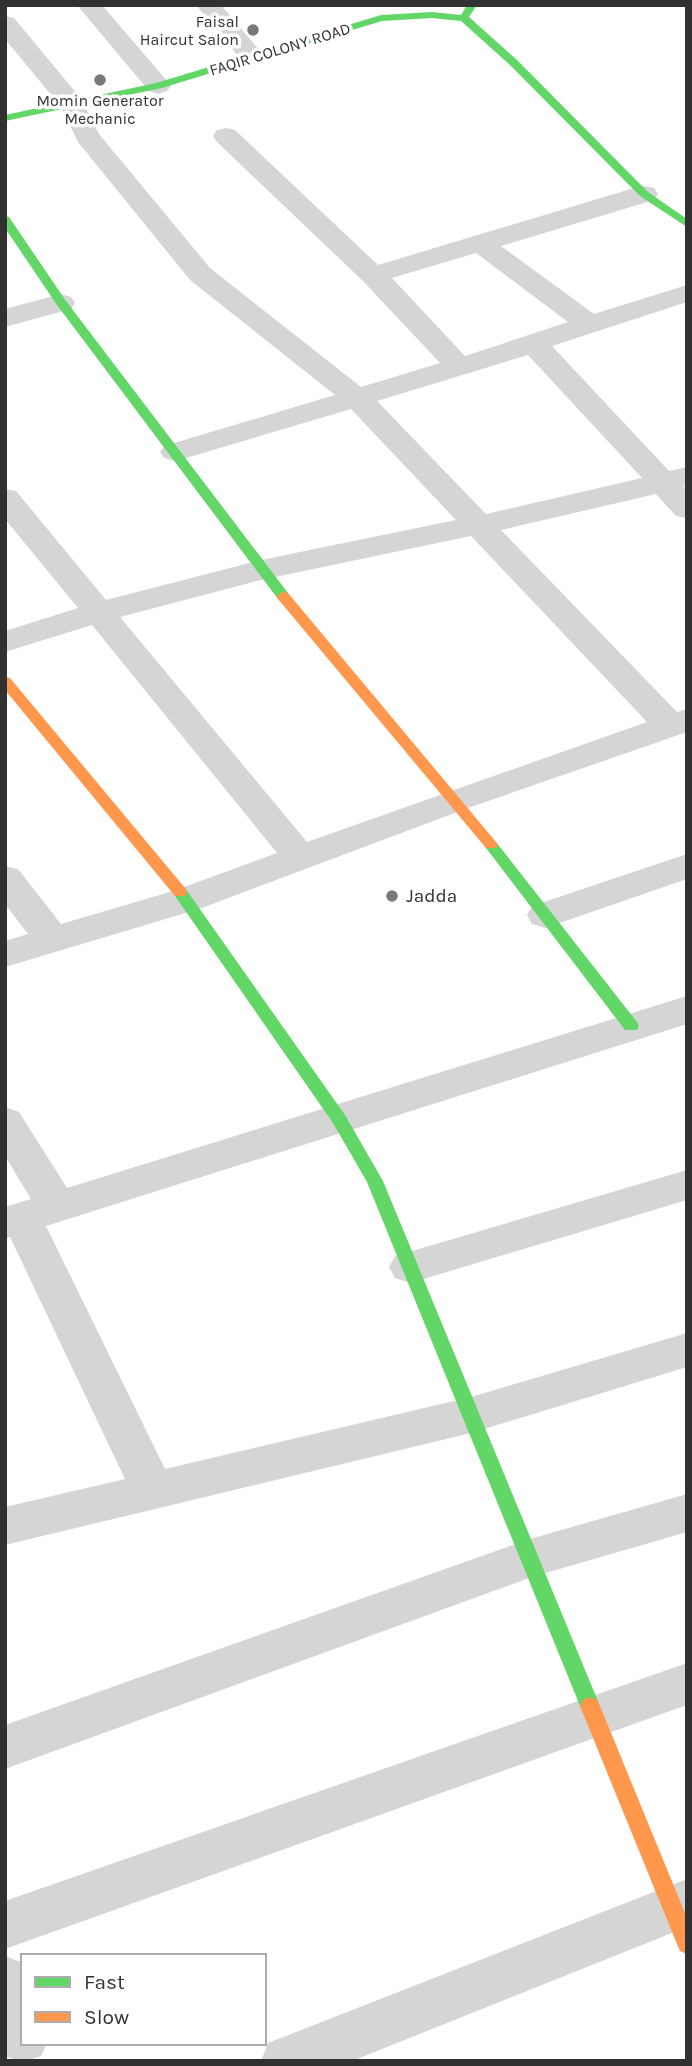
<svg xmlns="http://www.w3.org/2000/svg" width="692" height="2066" viewBox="0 0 692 2066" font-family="Karla,sans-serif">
  <rect width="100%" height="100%" fill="#fff"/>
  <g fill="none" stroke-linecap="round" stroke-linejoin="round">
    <!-- street -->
    <path fill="#d5d5d5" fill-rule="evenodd" d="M77,5H102L167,81L171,86L167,91L158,94L149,91Z
      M196,5H221L261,52L265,57L261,62L252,65L243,62Z
      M5,16L14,18L82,100L99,134L210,268L361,387L440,363L363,281L217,142L213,136L217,130L226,128L235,130L378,265L634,188L644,186L654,188L658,194L654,200L501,246L594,314L687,285V302L552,346L669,471L687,467V486H683L687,490V518L676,516L656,494L501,530L677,712L687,709V732L468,808L199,909L5,967V941L28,934L5,904V866L18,869L61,924L173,891L277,853L92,625L5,652V631L78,608L5,519V489L16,491L106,600L261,560L456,520L351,409L186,458L175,461L164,458L160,452L164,446L335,395L190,280L78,142L61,107L5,39ZM476,253L568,322L465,356L392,278ZM528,355L642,478L486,514L377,401ZM471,536L647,722L307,842L120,617L261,580Z
      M61,294L71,297L75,303L71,309L5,327V309Z
      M687,854V879L545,928L532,924L527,915L532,906Z
      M687,996V1024L46,1226L165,1469L471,1397L687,1333V1367L471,1433L5,1545V1507L125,1479L10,1237L5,1239V1207L31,1199L5,1156V1107L19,1112L67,1188Z
      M687,1170V1200L410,1283L395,1278L389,1267L395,1256Z
      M687,1494V1532L532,1577L5,1769V1725L530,1539Z
      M687,1663V1705L5,1949V1901Z
      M687,1879V1927L352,2061H261L268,2043Z
      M5,1956L23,1963V2043H47L41,2056C28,2061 19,2062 5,2056Z"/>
    <!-- fast -->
    <path fill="#63d668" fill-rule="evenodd" d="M467,5H477L469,17L518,61L648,192L687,219V227L640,196L510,65L461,21L432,18L382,21L162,88L5,121V115L156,83L381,15L432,12L461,15Z
      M5,216L9,217L66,301L288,593V599H278L57,305L5,228Z
      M491,840L496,842L637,1022L639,1026L637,1030H625L486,848L484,845Z
      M180,887L185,888L345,1115L383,1181L600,1706L597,1712L590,1715L583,1712L580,1706L367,1182L333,1123L175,896L173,892L175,888Z"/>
    <!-- slow -->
    <path fill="#ff974d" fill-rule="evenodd" d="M283,592L288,593L496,842L498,845L496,848H486L278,599L276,596Z
      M5,677L10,678L185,888L187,892L185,896H175L5,690Z
      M590,1697L597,1700L600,1706L687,1918V1954L680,1951L677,1944L580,1706L583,1700Z"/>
  </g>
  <!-- markers -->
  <g fill="#797979" stroke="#fff" stroke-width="2.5">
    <circle cx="253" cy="30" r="7"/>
    <circle cx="100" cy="80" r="7"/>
    <circle cx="392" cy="896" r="7"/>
  </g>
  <g text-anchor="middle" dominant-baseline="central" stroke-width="7" stroke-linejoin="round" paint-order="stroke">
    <!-- far-poi labels -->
    <g font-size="16" fill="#313131" stroke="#fff" text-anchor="end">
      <text x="239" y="21">Faisal<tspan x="239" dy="18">Haircut Salon</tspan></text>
      <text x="100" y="100" text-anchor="middle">Momin Generator<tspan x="100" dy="18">Mechanic</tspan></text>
    </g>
    <!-- far-street labels -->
    <g font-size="16" fill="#313131" stroke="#fff">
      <text transform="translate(280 49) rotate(-17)">FAQIR COLONY ROAD</text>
    </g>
    <!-- poi labels -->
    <g font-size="19" fill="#313131" stroke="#fff" text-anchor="start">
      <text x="406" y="896">Jadda</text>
    </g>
  </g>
  <!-- border -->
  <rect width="692" height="2066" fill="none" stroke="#313131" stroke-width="14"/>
  <!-- legend -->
  <rect x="21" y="1954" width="245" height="91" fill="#ffffff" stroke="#adadad" stroke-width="2"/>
  <rect x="35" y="1977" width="35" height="10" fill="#63d668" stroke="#adadad" stroke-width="2"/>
  <text x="84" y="1989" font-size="21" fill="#313131">Fast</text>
  <rect x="35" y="2012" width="35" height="10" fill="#ff974d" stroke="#adadad" stroke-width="2"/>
  <text x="84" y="2024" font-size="21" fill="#313131">Slow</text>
</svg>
